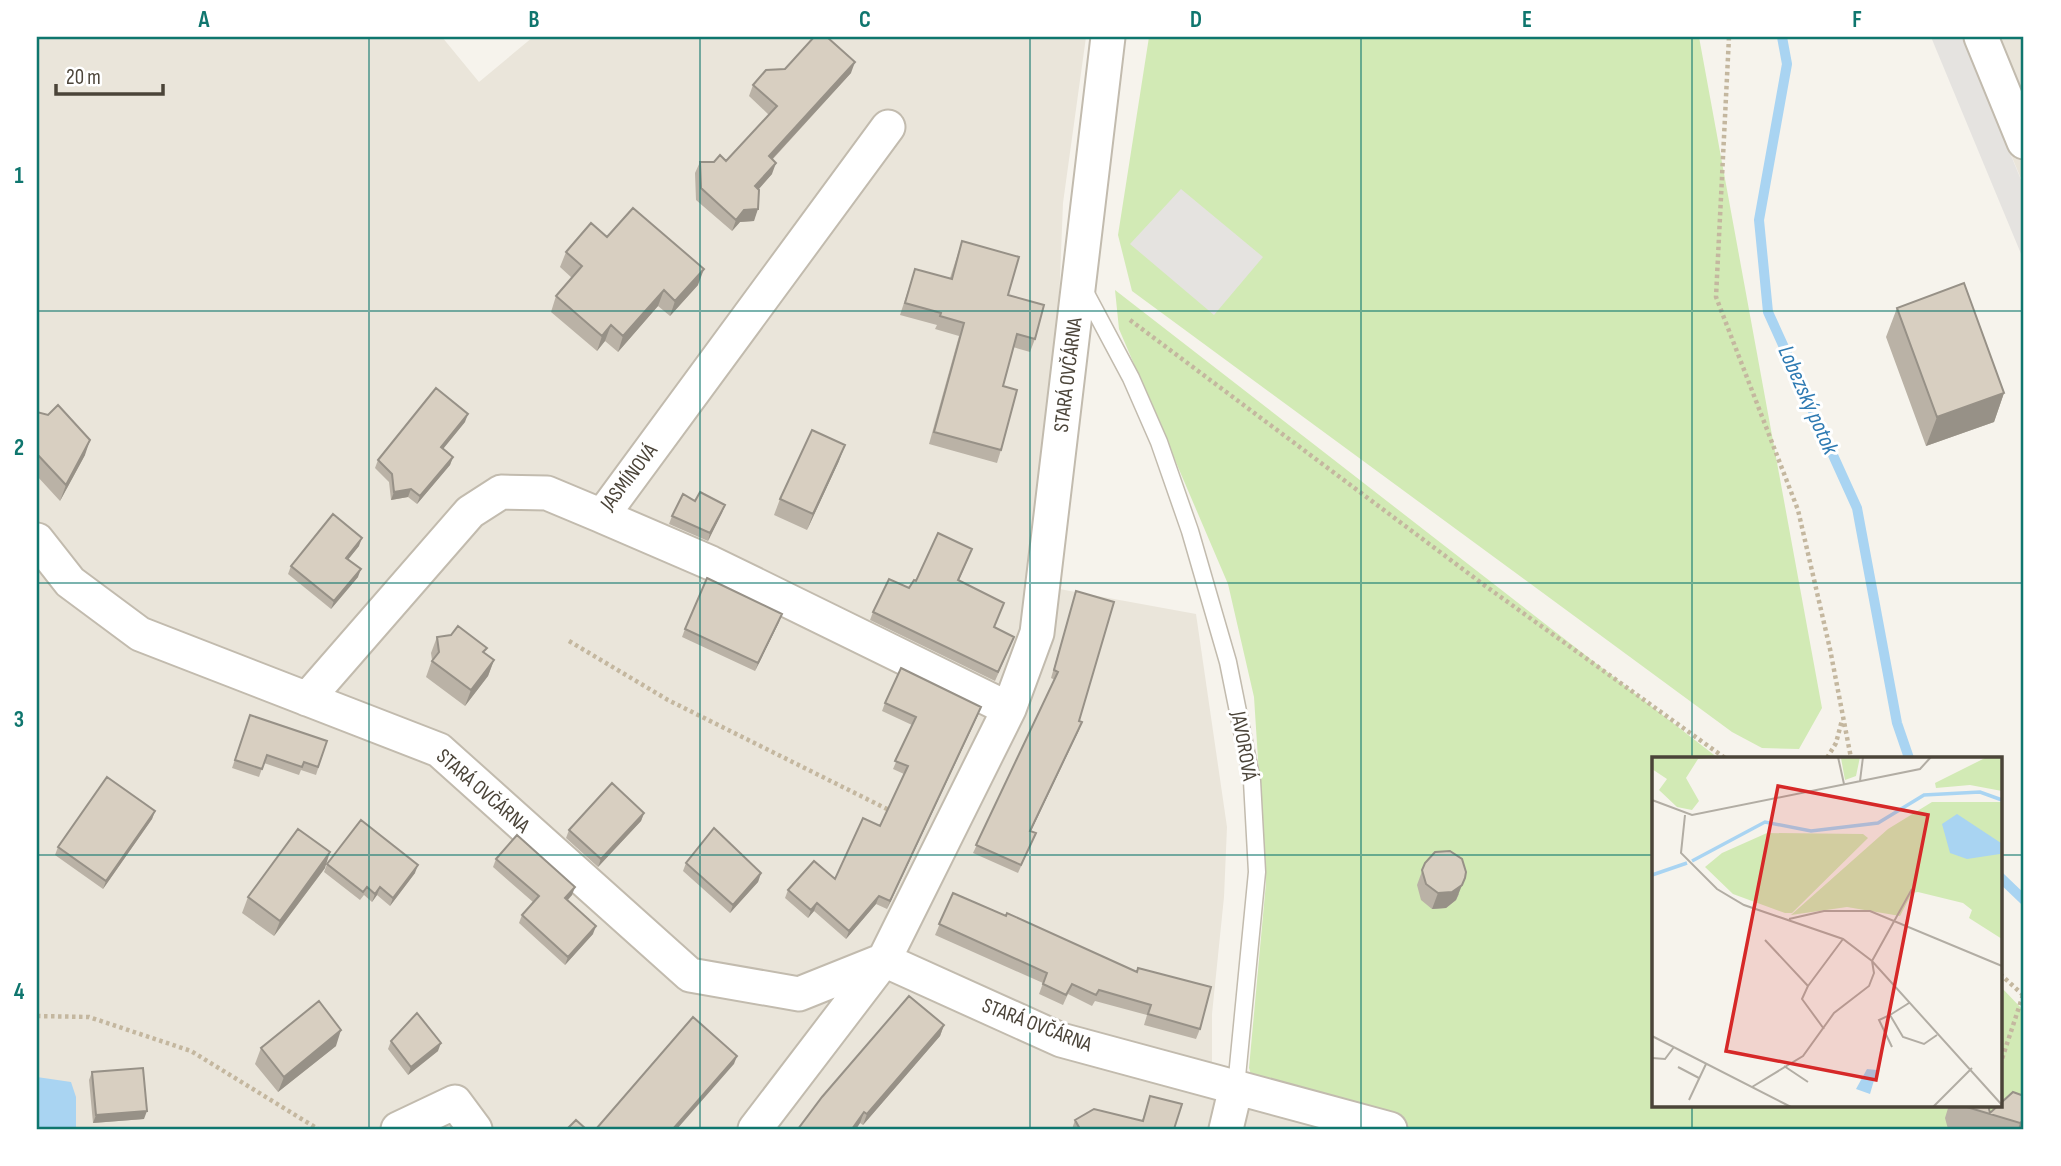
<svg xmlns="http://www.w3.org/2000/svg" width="2061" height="1166" viewBox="0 0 2061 1166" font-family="'Sofia Sans Condensed',sans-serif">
  <rect width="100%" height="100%" fill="#f6f3ec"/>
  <!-- residential -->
  <path fill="#eae5da" d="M37,37H442L479,82L533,37H1086L1063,203L1056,378L1032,584L1196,614L1227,827L1224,897L1212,1014V1062L1256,1108L1335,1129H37Z
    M1962,37H2024V186Z"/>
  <!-- green -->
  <path fill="#d2eab5" d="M1149,37H1699L1822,708L1799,749L1762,748L1732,732L1132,291L1118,235Z
    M1115,290L1718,758H1653V1105H2000V986L2024,1011V1129H1335L1261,1108L1249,1068L1266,883L1254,697L1228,584L1119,329Z"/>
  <!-- parking -->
  <path fill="#e5e3e0" d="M1931,37H1962L2024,187V261Z
    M1181,189L1263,257L1214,315L1130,244Z"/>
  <!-- water -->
  <path fill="#a9d4f2" d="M37,1077L71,1082L76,1097V1129H37Z"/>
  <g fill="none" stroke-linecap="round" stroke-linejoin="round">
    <!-- stream -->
    <path stroke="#a9d4f2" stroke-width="10" d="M1782,37L1787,64L1759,220L1768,312L1857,508L1897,723L1909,758
      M2000,877L2024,900"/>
    <defs>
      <path id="lane" d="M1083,288L1131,378L1159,442L1190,531L1228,662L1252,781L1257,872L1236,1087"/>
      <path id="street" d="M1981,37L2024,142
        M602,516L711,563L1009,709
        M37,540L70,582L140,634L439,750L690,975L799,994L884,960L1061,1040L1390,1129
        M307,699L470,512L501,492L547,493L602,516L888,127
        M398,1129L455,1102L475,1129
        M755,1129L884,960L1009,709L1037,633L1108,37
        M1226,1129L1236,1087"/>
    </defs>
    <!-- lane casing -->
    <use href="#lane" stroke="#c2bbae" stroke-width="19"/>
    <!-- street casing -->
    <use href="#street" stroke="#c2bbae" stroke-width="37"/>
    <!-- path -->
    <path stroke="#c4b79f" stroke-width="4.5" stroke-dasharray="3.5 3.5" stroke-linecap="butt" d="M1729,37L1716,297L1798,510L1830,649L1851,758
      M1130,320L1484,585L1725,758
      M569,641L668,700L891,811
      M1827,758L1836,743L1842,720
      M2000,974L2022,994
      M37,1016L89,1017L191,1051L318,1129
      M2000,1065L2023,995"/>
    <!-- lane -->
    <use href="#lane" stroke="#fff" stroke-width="16"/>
    <!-- street -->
    <use href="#street" stroke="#fff" stroke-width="33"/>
  </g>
  <!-- wall -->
  <path fill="#bab2a6" d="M851,73L772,160V174L758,189L754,221L740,222L732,231L696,200L695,173L700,162L726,161L769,115L749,96L753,85Z
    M607,237L698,285L670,316L658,306L618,352L605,341L597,351L551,312L556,296L572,278L560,267L566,252Z
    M962,241L1008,295L1035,339L1030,352L1013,347L1003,386L1001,450L997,463L929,444L959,336L935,329L937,325L900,315L915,269L950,278Z
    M1897,308L2004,393L1994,422L1926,446L1886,337Z
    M37,412L85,455L60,501L37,476Z
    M465,422L443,449L453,457L450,465L417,504L408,497L391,500L389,482L375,468L378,460Z
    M839,461L807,530L774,515L780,499Z
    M695,501L725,505L708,541L669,524L672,516Z
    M359,546L348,559L358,577L331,609L288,574L291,566Z
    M969,557L959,580L1004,603L994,627L1011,645L995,681L870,620L873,612L909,588L916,581Z
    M1076,591L1079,730L1031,831L1036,833L1018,873L973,853L1055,680L1051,678Z
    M779,622L755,671L682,637L685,629Z
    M437,637L485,653L494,660L488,676L465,706L426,677L432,660L431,653Z
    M885,703L978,715L887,909L876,904L846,939L814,911L808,918L785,898L788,890L835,879L880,826L904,774L893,769L912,725L882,711Z
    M250,715L327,741L316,775L301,770L299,775L264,763L259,777L232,768Z
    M155,811L152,819L103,889L55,855L58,847Z
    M644,813L641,821L598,867L566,838L569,830Z
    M496,859L572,895L568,900L593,934L565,965L519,923L522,915L533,902L493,867Z
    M686,863L761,873L758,882L730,913L683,871Z
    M1425,863L1459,894L1456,900L1446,908L1432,909L1421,900L1417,885Z
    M327,864L415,873L390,906L377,895L372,902L364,895L360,900L324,872Z
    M325,868L274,936L242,913L248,897Z
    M953,893L1200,1029L1196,1039L1144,1025L1147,1015L1095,1001L1092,1006L1068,994L1063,1005L1039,994L1043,983L935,935Z
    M944,1025L940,1036L863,1125L860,1123L856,1129H798Z
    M391,1041L438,1051L408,1075L388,1049Z
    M336,1046L278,1092L255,1064L261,1048Z
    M92,1072L144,1119L93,1123L89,1080Z
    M1150,1096L1174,1129H1072L1075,1120L1142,1121Z
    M2024,1096V1129H1948L1945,1118L1949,1105H1988L1990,1113Z"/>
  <!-- shaded-wall -->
  <path fill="#979187" d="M855,62L851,73L764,168L769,156Z
    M776,163L772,174L751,198L755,186Z
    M758,209L754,221L740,222L732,231L736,220L744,210Z
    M704,269L698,285L670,316L675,301Z
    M664,290L658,306L618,352L623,336Z
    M611,325L605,341L597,351L602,336Z
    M2004,393L1994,422L1926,446L1937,417Z
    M468,414L465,422L438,455L441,447Z
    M90,440L85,455L60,501L66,485Z
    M845,445L839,461L807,530L813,514Z
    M453,457L450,465L417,504L420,496Z
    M411,489L408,497L391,500L394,492Z
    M725,505L722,513L708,541L710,533Z
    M362,538L359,546L343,566L346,558Z
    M361,569L358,577L331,609L334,601Z
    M782,614L779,622L755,671L758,663Z
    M494,660L488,676L465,706L471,690Z
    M981,707L978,715L887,909L890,901Z
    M1082,722L1079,730L1027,839L1030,831Z
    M155,811L152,819L103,889L106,881Z
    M644,813L641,821L598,867L601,859Z
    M330,852L325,868L274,936L280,921Z
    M418,865L415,873L390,906L393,898Z
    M761,873L758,882L730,913L733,905Z
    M1465,878L1456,900L1446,908L1432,909L1438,893Z
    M380,887L377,895L372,902L375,894Z
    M575,887L572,895L562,906L565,898Z
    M879,896L876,904L846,939L849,931Z
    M817,903L814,911L808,918L811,910Z
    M596,926L593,934L565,965L568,957Z
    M944,1025L940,1036L863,1125L867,1114Z
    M341,1030L336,1046L278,1092L284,1077Z
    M441,1043L438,1051L408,1075L411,1067Z
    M737,1056L734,1064L677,1129H673Z
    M147,1111L144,1119L93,1123L96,1115Z
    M864,1112L860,1123L856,1129H852Z
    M2024,1120V1129H2018L2020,1123Z"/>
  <!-- building -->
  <path fill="#d8cfc1" stroke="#979187" stroke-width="2" d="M814,37H827L855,62L769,156L776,163L755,186L759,190L758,209L744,210L736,220L701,188L700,162H714L720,155L726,161L777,106L753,85L766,70L785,69Z
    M633,208L704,269L675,301L664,290L623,336L611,325L602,336L556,296L582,266L566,252L591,223L607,237Z
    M962,241L1019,257L1008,295L1044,305L1035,339L1017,334L1003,386L1017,390L1001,450L934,432L964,323L940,316L941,313L905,303L915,269L952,279Z
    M1964,283L2004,393L1937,417L1897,308Z
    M436,388L468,414L441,447L453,457L420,496L411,489L394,492L392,474L378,460Z
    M58,405L90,440L66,485L37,454V412L48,415Z
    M812,430L845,445L813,514L780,499Z
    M700,492L725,505L710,533L672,516L683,494L695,501Z
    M333,514L362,538L346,558L361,569L334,601L291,566Z
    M938,533L972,549L958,580L1004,603L994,627L1014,637L998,672L873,612L889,579L909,588L914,580L916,581Z
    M707,578L782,614L758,663L685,629Z
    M1076,591L1114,602L1079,721L1082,722L1030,831L1036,833L1021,865L976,845L1058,672L1054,670Z
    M458,626L487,648L483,652L494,660L471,690L432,661L439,652L437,637L451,635Z
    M901,668L981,707L890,901L879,896L849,931L817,903L811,910L788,890L814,861L835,879L863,818L880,826L908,766L895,761L916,717L885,703Z
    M250,715L327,741L318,767L304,762L302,767L267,755L262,769L235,760Z
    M107,777L155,811L106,881L58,847Z
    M612,783L644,813L601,859L569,830Z
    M361,820L418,865L393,898L380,887L375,894L367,887L363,892L327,864Z
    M714,828L761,873L733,905L686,863Z
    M298,829L330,852L280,921L248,897Z
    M517,835L575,887L565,898L596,926L568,957L522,915L539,896L496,859Z
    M1450,851L1462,859L1466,872L1465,878L1462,885L1452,892L1438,893L1426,884L1422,870L1425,863L1435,852Z
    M953,893L1006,916L1007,913L1137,972L1138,968L1211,987L1200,1029L1148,1014L1151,1005L1099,990L1096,995L1072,984L1066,995L1043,984L1047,973L939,924Z
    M909,996L944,1025L867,1114L864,1112L852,1129H798L822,1097Z
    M319,1001L341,1030L284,1077L261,1048Z
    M417,1013L441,1043L411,1067L391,1041Z
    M693,1017L737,1056L673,1129H596Z
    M143,1068L147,1111L96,1115L92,1072Z
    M2013,1092L2024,1096V1120L2020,1123L1960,1105H1988L1990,1113Z
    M1150,1096L1182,1104L1174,1129H1080L1075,1120L1094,1109L1143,1121Z
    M576,1120L586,1129H567Z"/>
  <!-- grid -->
  <path fill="none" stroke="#0f766e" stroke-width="2" stroke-opacity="0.55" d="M369,37V1129M700,37V1129M1030,37V1129M1361,37V1129M1692,37V758M37,311H2024M37,583H2024M37,855H1653M2000,855H2024M1692,1105V1129"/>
  <g text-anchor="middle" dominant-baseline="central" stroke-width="6" stroke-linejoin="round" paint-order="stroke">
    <!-- street labels -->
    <g font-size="21" fill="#4b4439" stroke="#fff">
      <text transform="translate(1068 375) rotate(-83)">STARÁ OVČÁRNA</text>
      <text transform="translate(629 477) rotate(-52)">JASMÍNOVÁ</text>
      <text transform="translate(1244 746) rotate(80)">JAVOROVÁ</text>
      <text transform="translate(483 791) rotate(41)">STARÁ OVČÁRNA</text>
      <text transform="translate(1037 1025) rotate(21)">STARÁ OVČÁRNA</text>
    </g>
    <!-- water labels -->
    <g font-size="23" font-style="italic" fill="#2e7ab2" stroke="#fff">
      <text transform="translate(1808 400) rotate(66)">Lobezský potok</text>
    </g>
  </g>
  <!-- overview -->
  <g transform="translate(1652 757)">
    <rect width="350" height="350" fill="#f6f3ec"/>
    <path d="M0,0H63L46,2L34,21L47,44L40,53L25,50L7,33L15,22L0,12ZM208,0L204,19L193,23L189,1ZM335,0H350V34L318,28L284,31L283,26ZM280,45H350V182L317,161L320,153L311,146L266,135L260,136L248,159L195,150L139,158L236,72ZM115,76L211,77L216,81L140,156H133L81,137L53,110L70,96Z" fill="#d2eab5"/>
    <path d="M305,57L349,86L348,97L315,102L298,96L290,67ZM215,312L225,313L218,337L204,332Z" fill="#a9d4f2"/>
    <path fill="none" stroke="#a9d4f2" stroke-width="3.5" d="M40,104L113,65L159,74L226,66L272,38L328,35L350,43M0,118L35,106"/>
    <path fill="none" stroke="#b2ada4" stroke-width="2" d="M186,0L192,27M208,24L211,0M0,43L40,58L268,12L279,0M33,58L29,96L65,132L92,148L191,182L220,204L350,348M137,162L172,154H218L350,209M113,183L156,229L150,242L172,272M156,229L191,182M257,246L238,258L251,280L272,287L285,278M238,258L227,263L240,290M0,279L139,350M0,301L13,302L22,290M132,309L156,325M26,310L47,321M100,330L151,299L182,256L217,229L222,216L220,204L260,132M37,343L54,307M281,350L320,311"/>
    <path fill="#d62828" fill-opacity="0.15" stroke="#d62828" stroke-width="3.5" d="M126,29L276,58L224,323L74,294Z"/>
    <rect width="350" height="350" fill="none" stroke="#4b4439" stroke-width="3.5"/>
  </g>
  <!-- border -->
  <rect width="2061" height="1166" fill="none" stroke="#ffffff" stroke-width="77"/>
  <!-- scale -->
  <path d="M56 84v10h107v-10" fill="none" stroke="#4b4439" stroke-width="3.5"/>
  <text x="66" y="84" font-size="21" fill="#4b4439" stroke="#ffffff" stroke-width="5" paint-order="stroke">20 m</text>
  <rect x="38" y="38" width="1984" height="1090" fill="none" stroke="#0f766e" stroke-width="2.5"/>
  <g font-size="23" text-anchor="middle" font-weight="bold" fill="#0f766e">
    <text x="204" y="27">A</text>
    <text x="534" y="27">B</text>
    <text x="865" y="27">C</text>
    <text x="1196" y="27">D</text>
    <text x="1527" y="27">E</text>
    <text x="1857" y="27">F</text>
    <text x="19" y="183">1</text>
    <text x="19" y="455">2</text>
    <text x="19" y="727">3</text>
    <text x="19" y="999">4</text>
  </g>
</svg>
